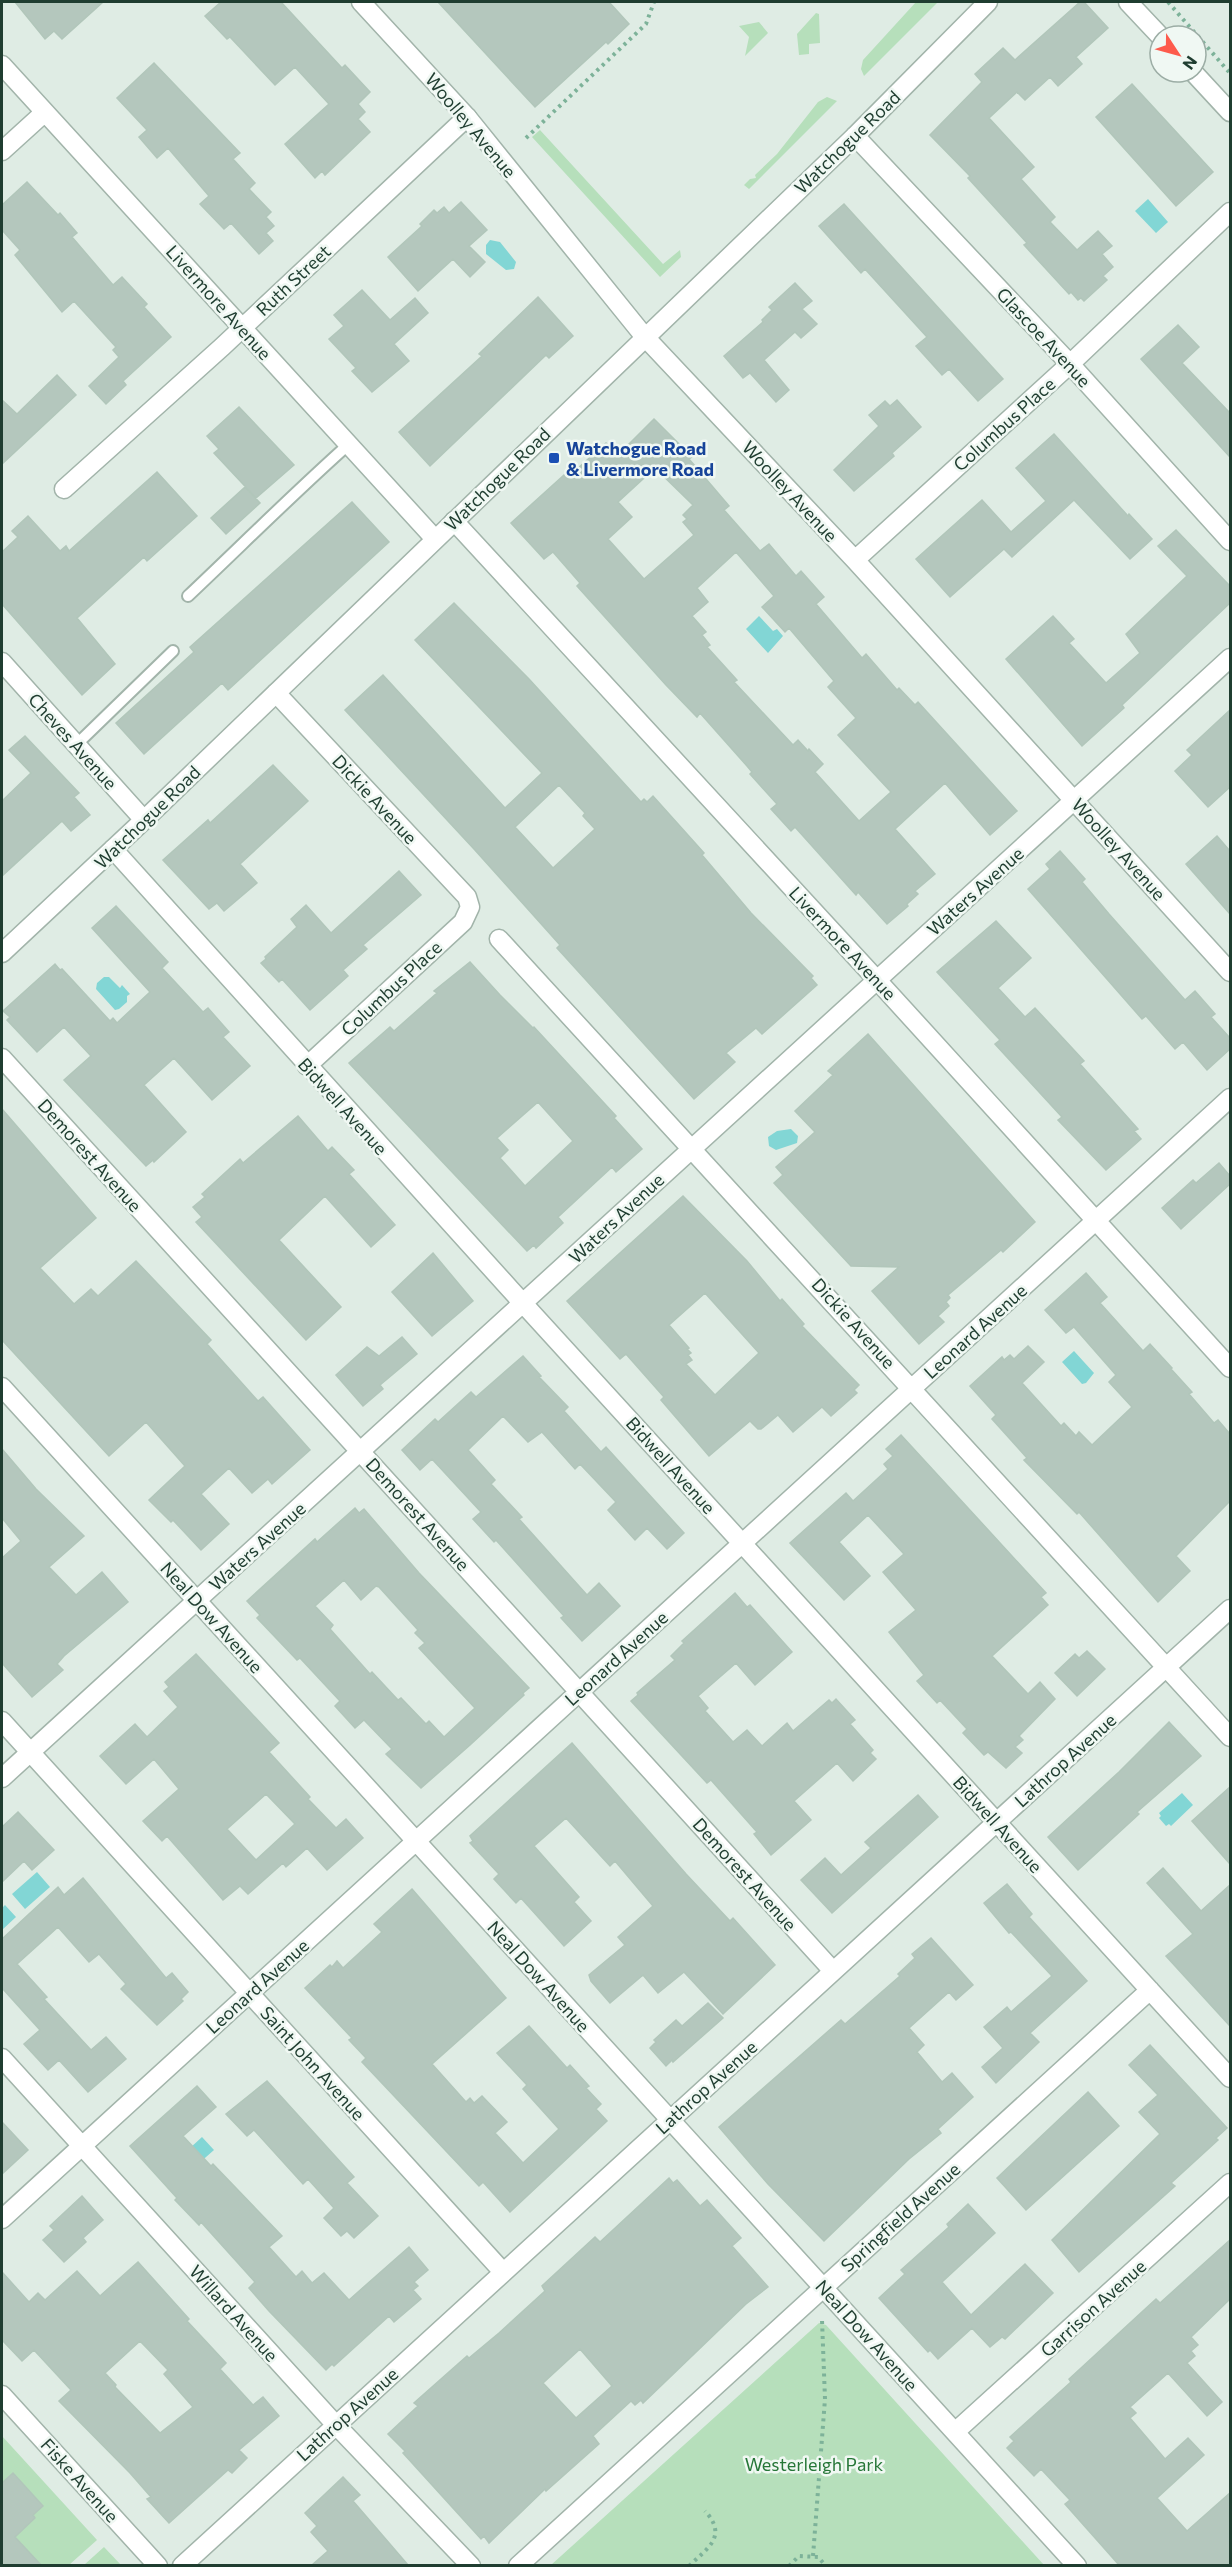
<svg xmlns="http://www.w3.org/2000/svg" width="1232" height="2567" viewBox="0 0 1232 2567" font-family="Commissioner,sans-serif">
  <rect width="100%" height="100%" fill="#dfece4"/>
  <!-- green -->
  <path fill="#b6dfbb" d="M916,2H938L864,76L861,69L863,60Z
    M816,13L819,14L820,43L809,44V54L799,55L797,34Z
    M759,22L768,33L745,56L749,37L739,26Z
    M827,97L837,101L749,189L744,185L750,179L756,178L755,175L777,154L818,102Z
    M540,130L663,264L680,250L681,257L660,277L532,137Z
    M819,2323L826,2325L1044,2565H551Z
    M2,2436L97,2540L69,2565H41L15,2537L35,2518L33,2515L43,2506L13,2473L2,2483Z
    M104,2547L121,2565H84Z"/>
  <!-- water -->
  <path fill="#82d6d5" d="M1148,199L1168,222L1156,233L1135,211Z
    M490,240L500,242L516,262L514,269L506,270L486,254V245Z
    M759,616L773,631L777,629L783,636L768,653L746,629Z
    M104,977H109L120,988L122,985L130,994L127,996V1002L119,1009L115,1010L96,989L97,983Z
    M791,1129L798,1136L797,1143L776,1150L769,1146L768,1137L777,1131Z
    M1074,1351L1094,1373L1086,1383L1082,1384L1062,1362Z
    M1182,1793L1193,1805L1171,1826L1169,1824L1166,1826L1159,1818L1161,1816L1159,1813Z
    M37,1872L50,1887L25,1909L12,1894Z
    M5,1905L16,1917L2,1930V1908Z
    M202,2137L214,2150L189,2172L177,2160Z"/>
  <!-- building -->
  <path fill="#b4c7bd" stroke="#b1c6ba" stroke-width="1.5" fill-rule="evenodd" d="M15,2H103L62,39L54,31L45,39Z
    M221,2H281L342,68L345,65L370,92L358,104L365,112L358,119L370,132L325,175L322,171L315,178L285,144L329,104L295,67L275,85L230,37L227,39L205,16Z
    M438,2H609L629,24L608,44L606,42L535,107Z
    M1080,2H1084L1108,28L1076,57L1082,64L1058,86L1050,77L1025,100L1017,92L989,118L1034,167L1021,179L1055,217L1050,222L1077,250L1098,231L1112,246L1102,254L1113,267L1103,276L1107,280L1084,301L1081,298L1078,300L1071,292L1069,294L1024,245L1027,243L968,178L970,176L930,135L982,82L975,74L1003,48L1015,60Z
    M154,63L240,153L233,159L255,183L249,189L271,212L266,217L274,226L266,233L273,241L259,254L231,223L224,229L200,204L209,196L168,148L157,158L139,137L147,130L117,98Z
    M1132,84L1213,172L1176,206L1096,117Z
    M27,182L58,215L60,213L77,233L72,237L113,285L122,277L147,304L144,307L171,337L123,381L126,385L106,404L89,386L119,357L113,350L116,347L74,301L62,312L15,255L20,250L2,230V205Z
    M461,202L487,230L469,246L485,262L470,277L453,259L418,291L388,257L422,226L420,224L434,210L437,213L444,207L449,213Z
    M844,204L1003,379L978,401L949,369L942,375L916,346L927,337L865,269L861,273L819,226Z
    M795,283L812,301L802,309L817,324L801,338L795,332L764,360L789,390L776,402L750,373L743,378L724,356L763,322L762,320L772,310L769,307Z
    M362,290L390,320L415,298L428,313L394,344L409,361L372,392L352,371L356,368L329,339L344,326L334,315Z
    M538,297L573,336L549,358L546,355L430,466L399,432L482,356L479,354Z
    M1178,325L1199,347L1182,363L1230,413V457L1141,359Z
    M57,375L76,395L2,464V400L17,414Z
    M897,400L921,427L892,453L894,456L854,491L834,470L879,426L869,415L885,401L890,406Z
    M239,407L294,465L256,498L214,453L219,449L207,436Z
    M654,419L692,457L689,459L729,506L724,510L760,551L769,544L796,576L801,571L824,597L816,604L862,658L866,654L897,690L899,688L915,705L918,702L1017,811L990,835L945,783L895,829L935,874L915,891L918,894L907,904L908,906L887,924L858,892L856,895L795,827L791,831L771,809L777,804L750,774L752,772L747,766L700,713L697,717L666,685L577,586L580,583L553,552L544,559L511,523L564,475L567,478L606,443L618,455ZM655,468L693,505L683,515L687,519L683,522L694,535L644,579L608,539L632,517L618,502ZM736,552L774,596L762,607L785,632L789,628L834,681L828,687L856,718L838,735L891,792L859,821L815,772L823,764L809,749L808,751L798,740L793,745L734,682L737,680L707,647L710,645L702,635L706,632L692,616L708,602L697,588Z
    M1054,434L1128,516L1129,514L1152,539L1130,559L1074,500L1012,557L1004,549L950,597L916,559L982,500L1011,532L1046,501L1016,468Z
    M157,472L197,516L147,561L144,557L77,618L115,664L82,695L2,604V552L18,537L12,531L28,516L60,551L66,546L69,551Z
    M245,487L260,503L226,534L211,518Z
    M352,502L389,542L228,690L222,683L144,754L116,723L194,652L190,647Z
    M1176,530L1230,586V603L1122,705L1124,708L1082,746L1006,659L1053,616L1074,639L1069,643L1106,683L1140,653L1126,634L1187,576L1158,546Z
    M454,603L529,679L641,802L644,799L647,802L653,796L704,853L702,855L751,913L813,976L811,978L817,985L762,1034L756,1028L726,1053L735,1062L694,1099L557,948L560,945L474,849L345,710L383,675L505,808L542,773L415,640ZM559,785L585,813L583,816L595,829L553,868L515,827Z
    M1230,710V787L1208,807L1175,771L1192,755L1187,750Z
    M25,736L79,793L74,797L90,815L71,831L62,821L2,876V801L31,773L9,750Z
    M273,765L308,801L240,864L257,883L224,911L217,903L209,909L163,860L208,820L210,823Z
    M1217,836L1230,851V914L1186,864Z
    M1060,851L1085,879L1082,882L1109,914L1185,1000L1195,991L1215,1014L1211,1017L1230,1038V1049L1207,1070L1183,1042L1175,1049L1146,1016L1142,1019L1028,889L1050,869L1046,864Z
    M399,871L421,895L363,945L367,949L343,970L348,976L310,1010L282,979L279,982L261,963L266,959L265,957L297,927L291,919L306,905L331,933Z
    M116,906L168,962L162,968L203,1012L208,1008L229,1032L223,1037L250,1066L212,1100L174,1058L144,1085L186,1132L154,1162L153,1160L146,1166L64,1080L91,1056L64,1027L37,1052L7,1020L10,1017L3,1011L55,964L60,970L62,969L110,1021L113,1018L117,1023L150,992L92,928Z
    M996,921L1031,958L998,988L1025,1017L1035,1008L1084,1061L1080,1064L1138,1129L1134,1131L1141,1139L1106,1170L1058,1120L1062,1117L995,1044L1000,1040L937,972Z
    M470,962L500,995L533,1028L534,1027L616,1116L614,1118L642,1149L616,1172L612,1167L558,1217L563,1223L536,1248L534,1245L527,1251L349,1063L390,1027L394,1031L437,993L434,991ZM538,1102L573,1141L525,1186L500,1158L508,1150L497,1138Z
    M868,1034L1035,1222L1003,1252L1001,1250L948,1295L950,1298L946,1302L949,1306L938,1316L944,1322L919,1344L872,1291L899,1267L851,1266L774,1183L783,1175L776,1167L815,1132L795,1111L833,1075L828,1071Z
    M2,1109L96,1218L40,1268L74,1304L91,1289L98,1296L136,1261L211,1340L207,1344L258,1401L263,1397L310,1450L272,1484L268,1479L252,1493L229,1468L201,1494L229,1524L201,1550L173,1520L171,1522L149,1500L185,1466L146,1422L109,1456L2,1340Z
    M298,1116L328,1151L332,1147L354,1170L349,1174L395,1225L371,1247L325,1196L279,1240L341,1307L306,1340L196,1222L202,1217L193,1207L205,1197L202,1194L240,1159L243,1163Z
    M1219,1163L1230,1176V1184L1181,1229L1162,1208L1193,1180L1196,1183Z
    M683,1196L747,1261L780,1301L782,1299L804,1324L802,1326L859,1385L854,1390L857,1393L831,1416L822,1407L793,1432L778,1415L761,1429H758L750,1421L709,1456L661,1400L664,1397L626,1354L620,1359L567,1301ZM705,1293L759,1353L715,1395L686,1364L692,1360L688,1355L691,1353L687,1349L689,1348L669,1325Z
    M433,1253L473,1301L432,1336L392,1292Z
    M1086,1273L1107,1297L1100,1303L1143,1351L1150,1344L1172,1368L1171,1369L1192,1392L1189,1394L1214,1423L1218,1420L1230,1434V1501L1176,1556L1190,1571L1158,1602L1079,1512L1077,1514L1024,1460L1027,1458L992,1419L996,1415L970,1386L1002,1357L1004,1360L1010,1355L1014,1359L1028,1346L1044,1362L1022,1383L1061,1426L1064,1423L1076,1436L1079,1432L1092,1445L1132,1407L1109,1382L1116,1375L1074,1327L1066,1333L1045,1310Z
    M402,1337L417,1354L380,1385L383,1389L363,1406L336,1375L367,1347L379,1356Z
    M523,1356L541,1376L539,1377L568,1407L564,1411L601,1452L606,1447L684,1533L667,1549L647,1528L635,1540L608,1510L616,1502L580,1464L575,1469L542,1432L528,1442L503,1416L468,1450L495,1480L491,1484L522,1517L519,1519L587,1595L599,1583L620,1606L582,1641L561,1618L564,1616L496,1540L494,1542L473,1519L481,1512L432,1459L420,1470L402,1450L435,1419L438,1422L471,1392L476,1397Z
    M901,1435L1046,1593L1041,1597L1048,1605L992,1656L1028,1694L1040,1682L1055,1699L1019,1736L1023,1740L1015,1747L1022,1753L1006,1768L988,1752L984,1755L963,1733L967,1729L940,1700L937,1703L917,1681L924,1675L889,1632L916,1610L883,1572L904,1554L868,1515L839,1542L870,1576L844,1600L790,1543L846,1493L853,1501L888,1469L884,1464L893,1456L886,1449Z
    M2,1449L36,1489L84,1536L49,1567L76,1595L102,1572L128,1602L64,1656L57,1664L63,1670L32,1697L2,1663V1558L21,1541L2,1518Z
    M355,1508L359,1513L364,1509L419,1573L529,1688L523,1693L524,1695L470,1745L421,1788L386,1754L392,1749L364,1720L355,1728L335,1706L340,1701L300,1658L297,1660L257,1618L260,1615L247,1601L315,1539L317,1542ZM344,1580L361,1600L376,1586L379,1587L418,1630L415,1633L425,1643L419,1648L475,1708L444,1737L429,1721L426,1724L401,1698L398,1700L372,1672L370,1674L330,1629L333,1625L315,1606Z
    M735,1593L747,1607L750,1605L792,1652L755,1685L736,1663L698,1696L708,1708L705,1711L733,1742L747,1730L762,1746L787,1723L793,1731L829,1700L832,1703L836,1699L855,1720L850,1724L873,1750L870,1753L876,1759L853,1781L837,1763L794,1801L811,1820L771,1855L754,1834L757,1832L711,1780L707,1783L631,1701L638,1695L637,1693L675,1660L671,1656L684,1643L682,1641Z
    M1087,1651L1105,1669L1077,1696L1055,1673L1075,1654L1079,1658Z
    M196,1654L279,1743L269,1752L310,1797L308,1799L336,1828L346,1819L363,1838L327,1870L307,1848L286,1867L283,1863L248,1894L240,1886L223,1900L167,1836L162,1841L143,1821L179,1789L154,1759L126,1784L100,1756L135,1724L147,1737L178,1707L164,1691L169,1687L165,1682ZM266,1794L295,1824L256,1860L227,1829Z
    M1169,1722L1201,1756L1137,1812L1139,1814L1078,1870L1048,1837L1119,1772Z
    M572,1743L686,1874L730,1921L733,1918L775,1965L723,2014L684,1972L658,1993L643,1975L610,2003L591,1981L589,1975L625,1945L618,1937L653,1906L615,1861L610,1866L566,1818L534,1846L579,1897L574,1902L591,1921L564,1946L521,1898L516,1903L494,1879L499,1874L470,1843L473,1841L470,1836Z
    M1230,1787V1864L1192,1821Z
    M918,1795L938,1817L832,1913L801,1880L825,1858L841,1875L871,1848L865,1842Z
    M18,1812L54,1850L32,1870L24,1861L2,1882V1827Z
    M1163,1868L1201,1911L1230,1885V2026L1166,1956L1193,1934L1147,1883Z
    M83,1878L166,1978L172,1973L188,1992L181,1999L183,2001L157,2025L121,1989L126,1984L99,1954L89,1962L58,1927L17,1964L47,1997L44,1999L91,2050L106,2037L126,2059L88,2092L59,2060L48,2070L24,2044L40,2030L2,1988V1939L58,1887L64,1895Z
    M1007,1884L1032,1914L1029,1917L1087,1981L1030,2033L1039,2042L996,2083L982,2067L1003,2048L984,2027L1007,2007L1011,2012L1052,1976L1011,1932L1009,1933L984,1903Z
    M412,1889L506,1998L432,2064L466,2102L470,2098L474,2103L482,2096L507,2122L495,2133L523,2163L559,2129L523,2089L527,2085L497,2053L529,2026L567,2068L570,2065L589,2086L586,2088L601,2104L596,2109L607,2121L510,2212L483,2182L479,2186L362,2062L366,2058L349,2040L352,2038L305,1988L330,1965L332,1967L337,1961L343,1968L382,1932L374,1924Z
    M931,1938L973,1985L956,2000L949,1992L909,2028L924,2045L917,2052L942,2082L952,2073L973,2097L938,2129L941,2133L909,2159L824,2241L768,2184L719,2127L841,2020L845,2024L900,1976L898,1974L915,1958L912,1954Z
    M708,2003L723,2018L673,2062L672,2060L666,2066L650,2048L656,2042L654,2040L676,2020L682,2026Z
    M1150,2045L1227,2128L1216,2138L1218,2140L1171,2183L1175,2186L1079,2272L1052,2240L1160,2134L1139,2112L1158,2095L1129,2065Z
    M267,2081L354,2177L347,2183L378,2216L354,2238L347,2231L341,2236L324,2218L334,2208L308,2179L303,2184L254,2130L247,2136L226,2114Z
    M197,2086L216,2107L183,2136L211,2166L213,2164L282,2236L269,2247L296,2277L302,2271L312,2283L324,2273L349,2300L409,2247L428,2270L414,2282L418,2286L413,2290L421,2299L394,2322L389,2316L334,2366L332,2364L326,2370L269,2311L249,2288L255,2282L201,2222L199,2225L175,2200L177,2198L130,2146Z
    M1088,2092L1119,2126L1026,2210L997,2178Z
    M2,2122L28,2150L2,2174Z
    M669,2178L673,2183L677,2180L700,2206L707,2200L741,2238L732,2246L768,2287L746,2304L643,2403L641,2400L635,2405L631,2401L593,2436L599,2444L546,2491L545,2489L489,2543L484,2536L481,2539L403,2453L405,2451L388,2434L418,2406L414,2403L467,2356L469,2358L499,2333L545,2291L542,2286L595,2237L600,2242ZM580,2349L612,2386L576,2418L543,2383Z
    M82,2196L103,2220L83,2238L86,2242L64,2262L43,2240L54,2230L50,2226Z
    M968,2204L995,2233L942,2282L971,2315L1025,2264L1053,2293L1005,2339L1002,2337L990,2347L972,2328L938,2359L930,2350L928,2352L879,2298L905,2274L901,2270L949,2227L947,2224Z
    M1230,2240V2299L1191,2337L1198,2345L1191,2351L1195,2356L1187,2363L1222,2402L1207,2416L1168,2373L1130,2407L1136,2413L1130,2418L1165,2459L1188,2438L1204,2455L1157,2498L1187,2531L1230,2493V2565H1119L1065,2504L1070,2500L1041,2469L1034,2476L1007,2448L1014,2441L1010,2437L1071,2382L1069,2379L1156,2299L1160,2303Z
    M138,2262L189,2319L187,2321L226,2363L220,2369L253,2405L263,2397L279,2416L239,2450L247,2458L232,2473L228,2470L169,2523L147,2499L151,2497L130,2473L59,2401L71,2390L34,2350L22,2361L2,2340V2272L29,2302L38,2293L45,2300L77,2271L100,2296ZM140,2341L168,2370L164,2374L193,2407L160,2433L115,2387L116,2385L105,2373Z
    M13,2473L43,2506L33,2515L35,2518L15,2537L41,2565H2V2483Z
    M343,2477L360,2495L353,2501L408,2565H312L328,2551L311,2532L317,2526L305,2513Z"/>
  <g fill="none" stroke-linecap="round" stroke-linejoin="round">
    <defs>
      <path id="service" d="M188,596C242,545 294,493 349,444
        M76,745L173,651"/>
      <path id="minor" d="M1128,2L1160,36
        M2,65L435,539
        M1193,72L1230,112
        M855,136L1070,364L1230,541
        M2,151L45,112
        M644,336L855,560L1230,972
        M64,489L222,347L467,117
        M454,521L877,980L1230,1368
        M855,560L1070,364L1230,212
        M2,662L144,820
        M276,693L467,897L470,907L463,922L307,1066
        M113,849L510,1289L1230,2078
        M499,939L1230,1737
        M2,1058L833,1971
        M2,1387L1077,2566
        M2,1721L503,2272
        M2,1778L1230,658
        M2,2058L335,2424L471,2566
        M2,2219L1230,1098
        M2,2395L158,2566
        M955,2432L1230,2183
        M182,2566L1230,1609
        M518,2566L1150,1990"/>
      <path id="tertiary" d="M361,2L467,117L644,336
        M2,953L144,820L855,136L988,2"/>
    </defs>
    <!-- service casing -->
    <use href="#service" stroke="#a2b4aa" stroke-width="14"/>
    <!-- minor casing -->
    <use href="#minor" stroke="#a2b4aa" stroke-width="21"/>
    <!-- tertiary casing -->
    <use href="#tertiary" stroke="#a2b4aa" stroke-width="21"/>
    <!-- path -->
    <path stroke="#7db299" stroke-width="4" stroke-dasharray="3 4.5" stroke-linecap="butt" d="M1168,2L1229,72
      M526,138L646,24L654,2
      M813,2556L825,2399L822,2320
      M689,2566C706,2549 729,2537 705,2511
      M789,2566L799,2556L818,2557L826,2566"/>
    <!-- service -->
    <use href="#service" stroke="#fff" stroke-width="10"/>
    <!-- minor -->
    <use href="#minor" stroke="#fff" stroke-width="18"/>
    <!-- tertiary -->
    <use href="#tertiary" stroke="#fff" stroke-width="18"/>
  </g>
  <!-- markers -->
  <rect fill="#1a4fb4" stroke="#f0f8f3" stroke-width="2" x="548" y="452" width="12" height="12" rx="3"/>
  <g text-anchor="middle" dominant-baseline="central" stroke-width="5" stroke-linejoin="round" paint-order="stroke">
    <!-- street labels -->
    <g font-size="18" fill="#1f3d30" stroke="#f0f8f3">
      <text transform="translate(471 125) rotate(50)">Woolley Avenue</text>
      <text transform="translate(847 142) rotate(-44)">Watchogue Road</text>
      <text transform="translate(293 280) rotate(-43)">Ruth Street</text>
      <text transform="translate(219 302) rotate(48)">Livermore Avenue</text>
      <text transform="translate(1044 337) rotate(47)">Glascoe Avenue</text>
      <text transform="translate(1004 424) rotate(-42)">Columbus Place</text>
      <text transform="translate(497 479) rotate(-44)">Watchogue Road</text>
      <text transform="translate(790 491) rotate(47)">Woolley Avenue</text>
      <text transform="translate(73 741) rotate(48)">Cheves Avenue</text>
      <text transform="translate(375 799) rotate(47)">Dickie Avenue</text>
      <text transform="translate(147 817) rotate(-44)">Watchogue Road</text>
      <text transform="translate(1119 849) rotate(48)">Woolley Avenue</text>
      <text transform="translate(975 891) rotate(-42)">Waters Avenue</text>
      <text transform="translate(843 943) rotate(47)">Livermore Avenue</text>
      <text transform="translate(391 988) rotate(-43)">Columbus Place</text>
      <text transform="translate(343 1106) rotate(48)">Bidwell Avenue</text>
      <text transform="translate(90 1155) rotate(48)">Demorest Avenue</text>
      <text transform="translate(616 1218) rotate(-43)">Waters Avenue</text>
      <text transform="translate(854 1323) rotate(48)">Dickie Avenue</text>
      <text transform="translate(975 1331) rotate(-42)">Leonard Avenue</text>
      <text transform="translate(671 1465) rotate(48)">Bidwell Avenue</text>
      <text transform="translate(418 1514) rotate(48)">Demorest Avenue</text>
      <text transform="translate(257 1546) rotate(-42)">Waters Avenue</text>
      <text transform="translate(212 1617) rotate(48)">Neal Dow Avenue</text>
      <text transform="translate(616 1658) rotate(-42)">Leonard Avenue</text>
      <text transform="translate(1065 1760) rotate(-42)">Lathrop Avenue</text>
      <text transform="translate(998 1824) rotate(48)">Bidwell Avenue</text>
      <text transform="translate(745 1874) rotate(48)">Demorest Avenue</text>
      <text transform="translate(539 1976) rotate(48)">Neal Dow Avenue</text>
      <text transform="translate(257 1986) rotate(-42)">Leonard Avenue</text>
      <text transform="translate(313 2063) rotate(48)">Saint John Avenue</text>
      <text transform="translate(706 2087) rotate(-42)">Lathrop Avenue</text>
      <text transform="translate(900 2217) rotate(-42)">Springfield Avenue</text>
      <text transform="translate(1093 2308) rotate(-42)">Garrison Avenue</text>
      <text transform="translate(234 2313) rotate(48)">Willard Avenue</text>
      <text transform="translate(867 2335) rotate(48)">Neal Dow Avenue</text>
      <text transform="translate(347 2414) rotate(-42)">Lathrop Avenue</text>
      <text transform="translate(80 2480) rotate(48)">Fiske Avenue</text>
    </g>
    <!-- transit labels -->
    <g font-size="18" font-weight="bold" fill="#164399" stroke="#f0f8f3" text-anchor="start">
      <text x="566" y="448">Watchogue Road<tspan x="566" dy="21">&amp; Livermore Road</tspan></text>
    </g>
    <!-- park labels -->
    <g font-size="18" fill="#267738" stroke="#f0f8f3">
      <text x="814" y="2464">Westerleigh Park</text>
    </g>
  </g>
  <!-- border -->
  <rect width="1232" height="2567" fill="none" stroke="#1f3d30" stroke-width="6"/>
  <!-- north arrow -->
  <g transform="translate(1178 54) rotate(126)"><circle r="28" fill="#f0f8f3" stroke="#9cada5" stroke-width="1.5"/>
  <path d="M0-4.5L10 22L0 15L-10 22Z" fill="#fd5b4c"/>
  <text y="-9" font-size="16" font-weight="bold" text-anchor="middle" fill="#1f3d30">N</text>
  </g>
</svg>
